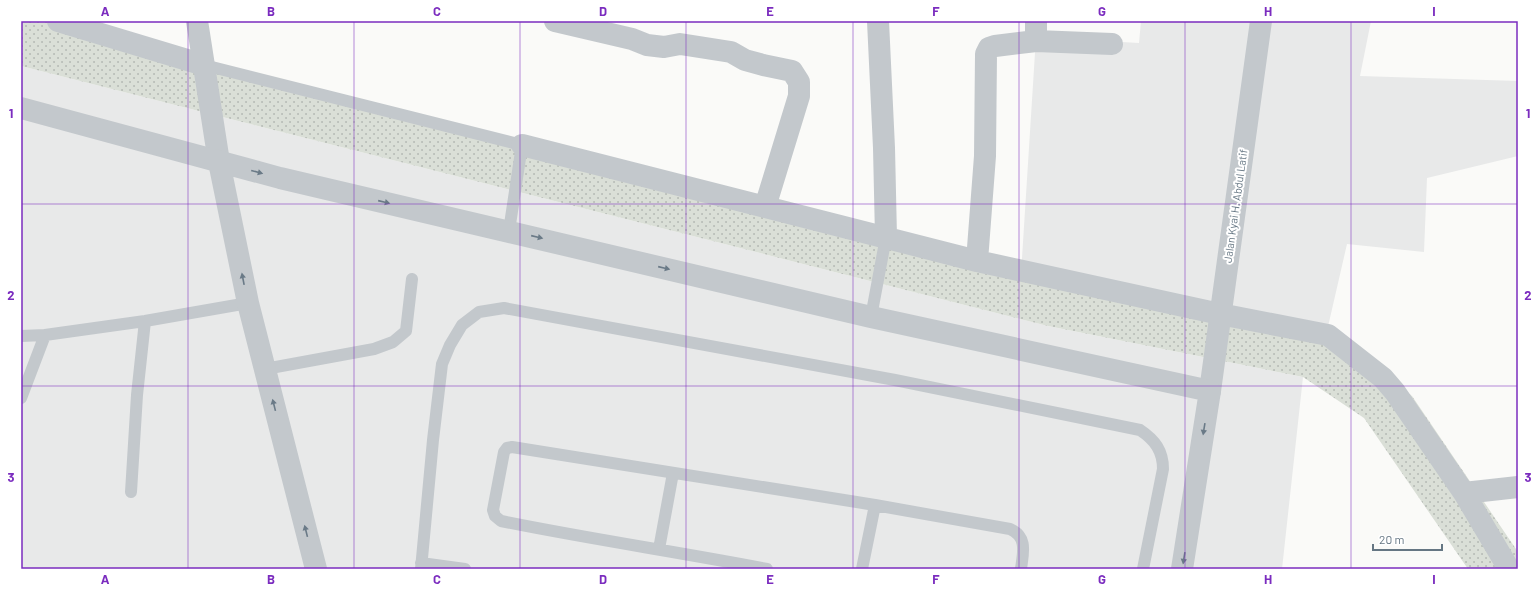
<svg xmlns="http://www.w3.org/2000/svg" width="1539" height="590" viewBox="0 0 1539 590" font-family="Barlow,sans-serif">
  <defs>
    <pattern id="grass-dots" width="8" height="8" patternUnits="userSpaceOnUse"><rect width="8" height="8" fill="#dadfd7"/><path d="M2 2h.1M6 6h.1" fill="none" stroke="#b4b9b4" stroke-width="1.8" stroke-linecap="round"/></pattern>
  </defs>
  <rect width="100%" height="100%" fill="#fafaf8"/>
  <!-- built -->
  <path fill="#e8e9e9" d="M1141,21H1371L1360,76L1518,81V156L1427,178L1424,252L1347,244L1327,331L1021,274L1036,37L1139,43Z
    M21,66L1048,326L1303,377L1282,569H21Z"/>
  <!-- grass -->
  <path fill="url(#grass-dots)" d="M21,21H48L1021,274L1327,331L1412,396L1518,552V569H1468L1364,418L1303,377L1048,326L21,66Z"/>
  <g fill="none" stroke-linecap="round" stroke-linejoin="round">
    <!-- service -->
    <path stroke="#c3c8cc" stroke-width="12" d="M204,65L522,145L509,231
      M871,317L886,237
      M21,336L45,335
      M265,369L374,349L393,342L406,331L412,279
      M21,398L45,335L145,321L248,303
      M131,492L137,395L145,321
      M875,505L1010,529C1028,537 1023,553 1021,569
      M659,549L673,473
      M421,563L465,569
      M421,569L433,440L442,364L450,345L462,325L479,312L504,308L895,380L1140,430C1155,440 1163,451 1163,469L1143,569
      M767,569C679,552 589,539 501,521L495,516L493,510L504,452L507,448L512,447L875,505L862,569"/>
    <!-- minor -->
    <path stroke="#c3c8cc" stroke-width="22" d="M58,21L204,65
      M197,21L219,162
      M555,21L632,39L647,45L664,47L680,44L731,52L745,60L763,65L792,71L799,82V96L765,207
      M878,21L884,148L886,237
      M1036,21V41
      M522,145L977,261L1220,314L1328,335L1383,378L1395,392L1464,493L1509,569
      M977,261L985,156L986,54L989,48L995,46L1036,41L1112,44
      M1210,391L1261,21
      M1464,493L1518,487"/>
    <!-- tertiary -->
    <path stroke="#c3c8cc" stroke-width="22" d="M21,108L280,178L871,317L1210,391L1182,569
      M219,162L248,303L316,569"/>
  </g>
  <!-- one-way arrows -->
  <defs><path id="oneway-solid" d="M-6-.8H1V-3.2L6.5 0L1 3.2V.8H-6Z"/></defs>
  <g fill="#6a7a87">
    <use href="#oneway-solid" transform="translate(257 172) rotate(15)"/>
    <use href="#oneway-solid" transform="translate(384 202) rotate(13)"/>
    <use href="#oneway-solid" transform="translate(537 237) rotate(13)"/>
    <use href="#oneway-solid" transform="translate(664 268) rotate(13)"/>
    <use href="#oneway-solid" transform="translate(243 279) rotate(-101)"/>
    <use href="#oneway-solid" transform="translate(274 405) rotate(-104)"/>
    <use href="#oneway-solid" transform="translate(1204 429) rotate(99)"/>
    <use href="#oneway-solid" transform="translate(306 531) rotate(-104)"/>
    <use href="#oneway-solid" transform="translate(1184 558) rotate(99)"/>
  </g>
  <!-- grid -->
  <path fill="none" stroke="#7b2cbf" stroke-width="1" stroke-opacity="0.55" d="M188,21V569M354,21V569M520,21V569M686,21V569M853,21V569M1019,21V569M1185,21V569M1351,21V569M21,204H1518M21,386H1518"/>
  <g text-anchor="middle" dominant-baseline="central" stroke-width="4" stroke-linejoin="round" paint-order="stroke">
    <!-- street labels -->
    <g font-size="11" fill="#657683" stroke="#fff">
      <text transform="translate(1235 206) rotate(-82)">Jalan Kyai H. Abdul Latif</text>
    </g>
  </g>
  <!-- border -->
  <rect width="1539" height="590" fill="none" stroke="#ffffff" stroke-width="44"/>
  <!-- scale -->
  <path d="M1373 544v6h69v-6" fill="none" stroke="#657683" stroke-width="2"/>
  <text x="1379" y="544" font-size="12" fill="#657683" stroke="#ffffff" stroke-width="3" paint-order="stroke">20 m</text>
  <rect x="22" y="22" width="1495" height="546" fill="none" stroke="#7b2cbf" stroke-width="1.5"/>
  <g font-size="13" text-anchor="middle" font-weight="bold" fill="#7b2cbf">
    <text x="105" y="16">A</text>
    <text x="271" y="16">B</text>
    <text x="437" y="16">C</text>
    <text x="603" y="16">D</text>
    <text x="770" y="16">E</text>
    <text x="936" y="16">F</text>
    <text x="1102" y="16">G</text>
    <text x="1268" y="16">H</text>
    <text x="1434" y="16">I</text>
    <text x="11" y="118">1</text>
    <text x="1528" y="118">1</text>
    <text x="11" y="300">2</text>
    <text x="1528" y="300">2</text>
    <text x="11" y="482">3</text>
    <text x="1528" y="482">3</text>
    <text x="105" y="584">A</text>
    <text x="271" y="584">B</text>
    <text x="437" y="584">C</text>
    <text x="603" y="584">D</text>
    <text x="770" y="584">E</text>
    <text x="936" y="584">F</text>
    <text x="1102" y="584">G</text>
    <text x="1268" y="584">H</text>
    <text x="1434" y="584">I</text>
  </g>
</svg>
